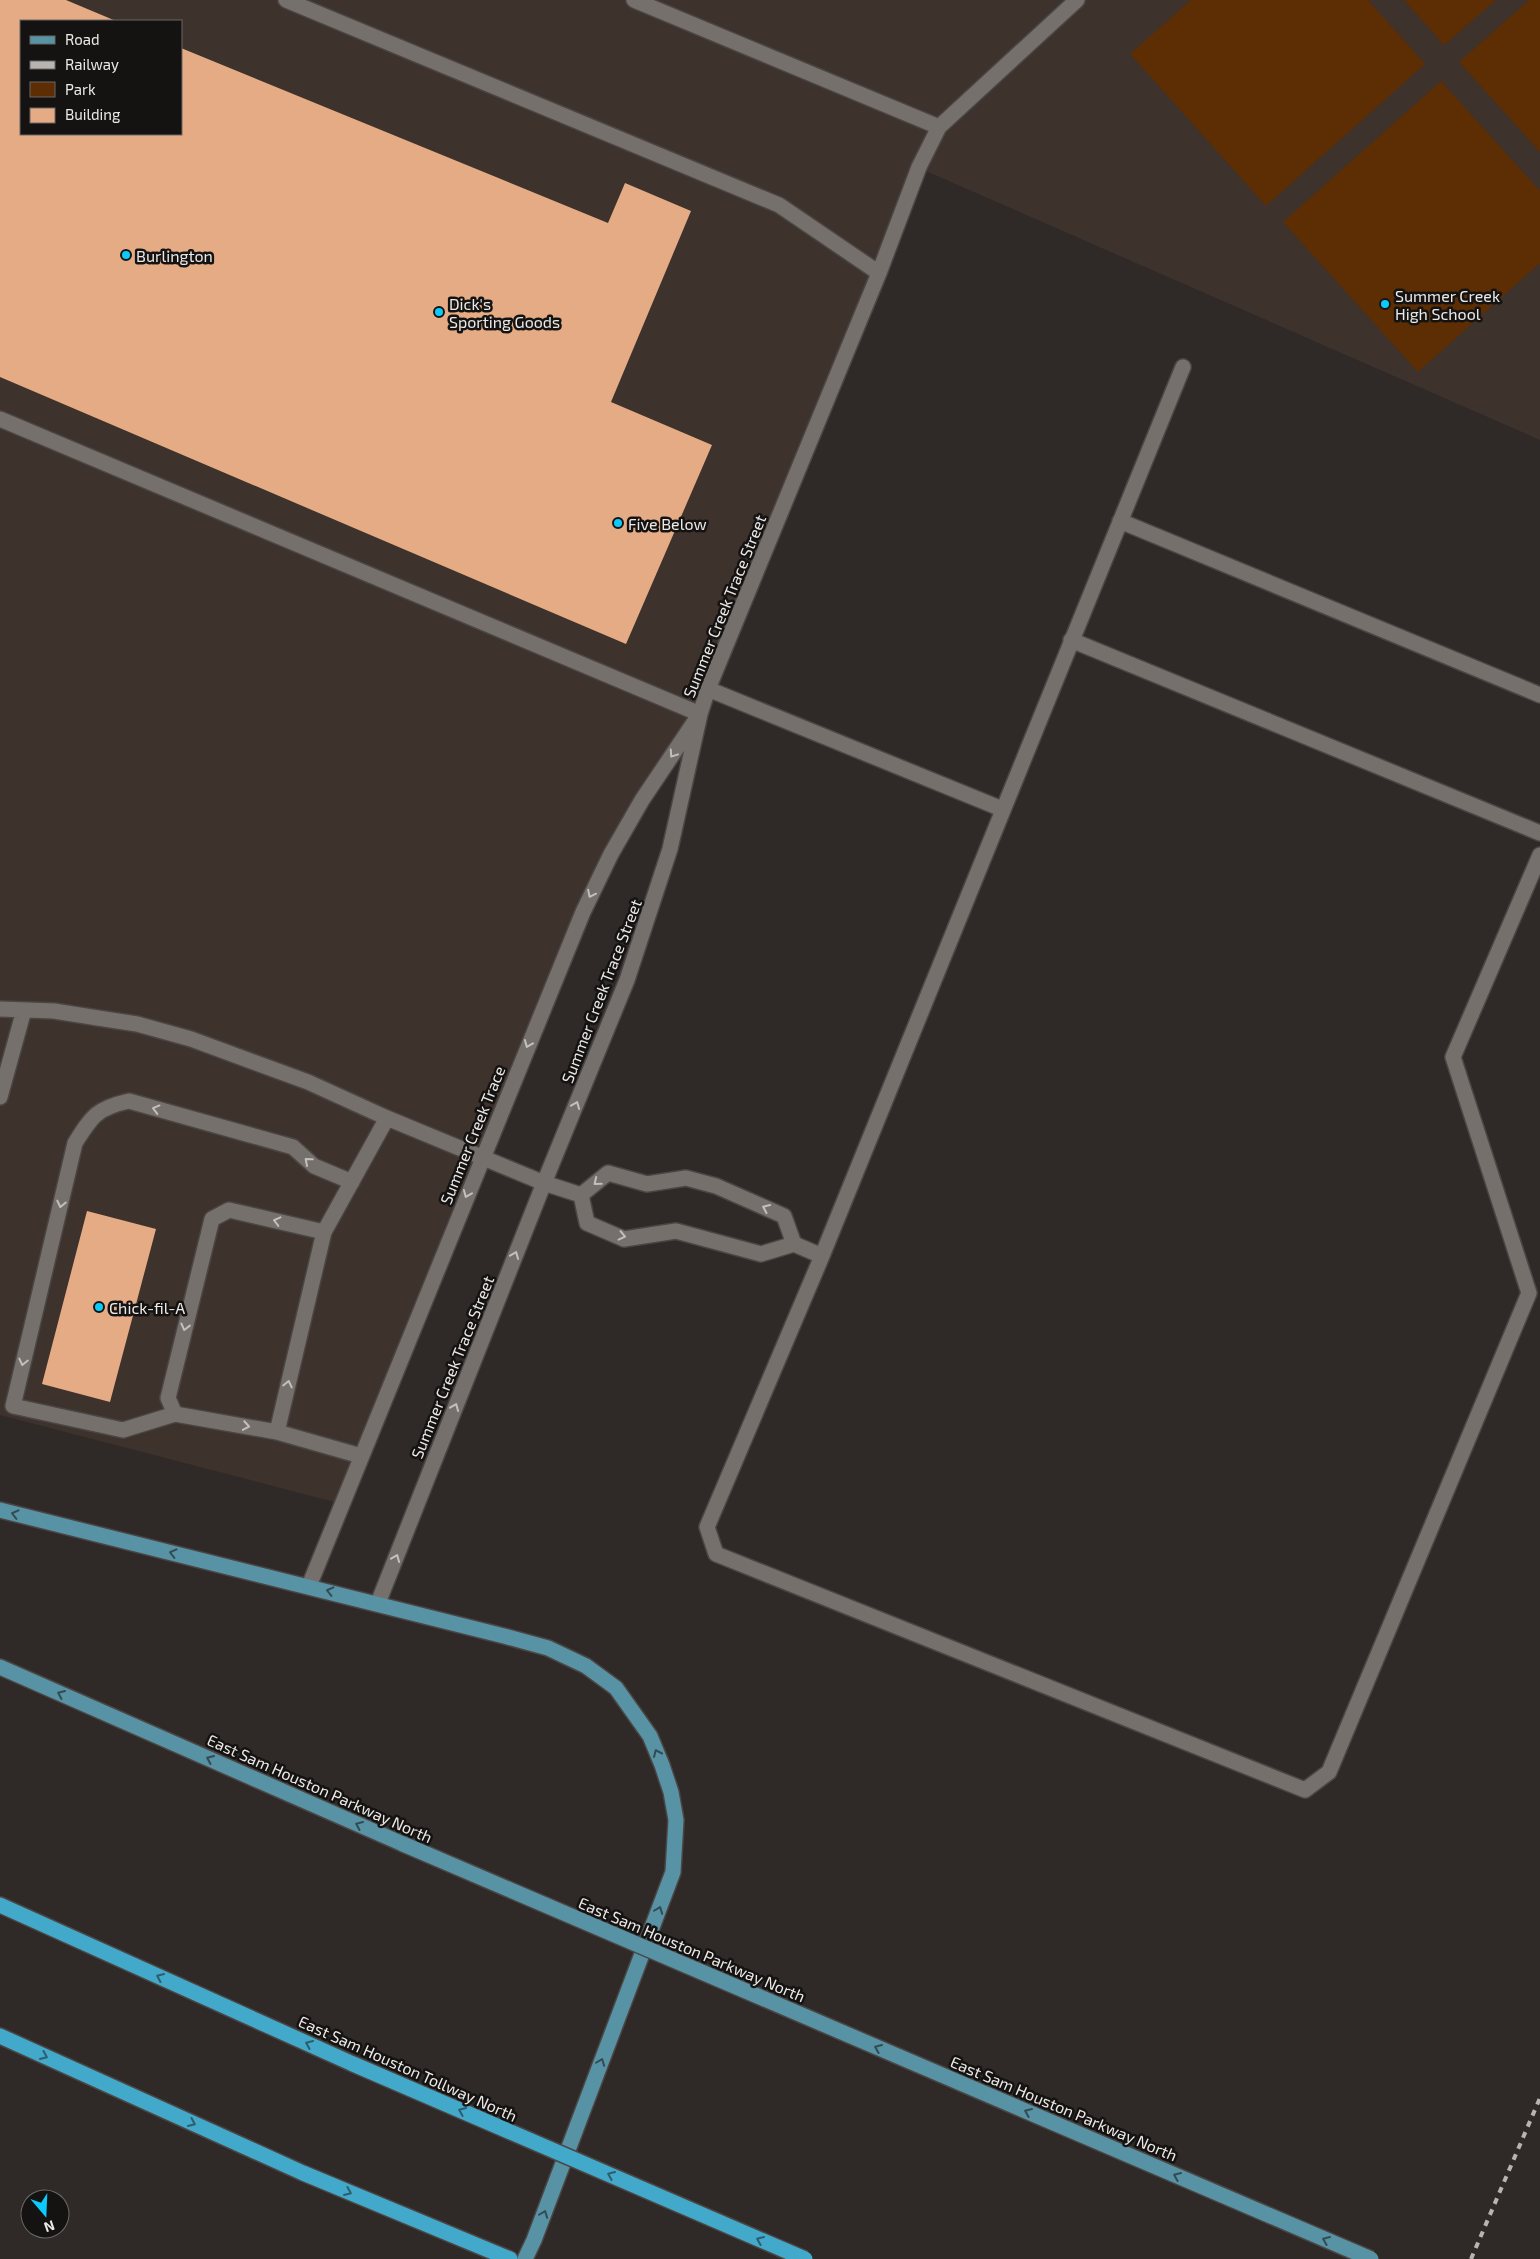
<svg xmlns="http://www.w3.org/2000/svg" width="1540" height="2259" viewBox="0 0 1540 2259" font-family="'Exo 2',sans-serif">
  <rect width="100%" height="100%" fill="#2f2a27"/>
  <!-- built -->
  <path fill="#3d322c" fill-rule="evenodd" d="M0,0H1540V440L919,168L708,689L611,854L342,1504L0,1415ZM21,21H181V134H21Z"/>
  <!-- green -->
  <path fill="#5d2d03" d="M1191,0H1368L1425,64L1266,206L1130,54Z
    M1404,0H1496L1444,45Z
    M1529,0H1540V152L1459,62Z
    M1441,81L1540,191V263L1418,372L1283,222Z"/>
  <!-- building -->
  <path fill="#e5ab84" d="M0,0H66L116,21H21V134H181V48L608,223L625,183L691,211L611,402L712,445L626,644L0,377Z
    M87,1211L156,1229L110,1402L42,1384Z"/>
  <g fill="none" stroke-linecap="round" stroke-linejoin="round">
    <defs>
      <path id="minor" d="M286,0L779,205L879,273
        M634,0L939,127
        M1183,367L822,1256L707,1527L716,1554L1305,1790L1329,1772L1529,1293L1453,1057L1540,855
        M0,419L700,714
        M1120,521L1540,695
        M1071,640L1540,833
        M708,689L1002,809
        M0,1009L54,1011L98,1018L137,1024L191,1039L308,1082L387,1118L544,1183L581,1195
        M0,1097L24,1010
        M581,1195L587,1223L624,1239L676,1231L761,1254L794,1244L822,1256
        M581,1195L608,1173L647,1184L686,1178L716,1186L784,1216L794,1244
        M324,1232L229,1210L212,1219L168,1398L175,1414L277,1432L361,1456
        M175,1414L123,1430L13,1406L75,1143C92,1116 97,1108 129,1101L293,1147L314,1166L352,1182
        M277,1432L324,1232L387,1118
        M309,1586L583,912L611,854L642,800L695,721
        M378,1603L544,1183L627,980L670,849L700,714L708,689L879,273L919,167L939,127L1077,0"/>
      <path id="major" d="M0,1510L504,1636L548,1648L586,1666L616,1688L650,1736L662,1765L671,1792L676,1820L673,1872L534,2240L525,2259
        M0,1667L403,1844"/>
      <path id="highway" d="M0,1905L353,2064
        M0,2036L303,2173L510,2259"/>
    </defs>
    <!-- minor casing -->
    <use href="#minor" stroke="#4a4644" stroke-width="18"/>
    <!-- major casing -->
    <use href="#major" stroke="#4a4644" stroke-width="18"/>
    <!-- highway casing -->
    <use href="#highway" stroke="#4a4644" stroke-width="18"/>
    <!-- minor -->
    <use href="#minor" stroke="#76706d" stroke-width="15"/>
    <!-- major -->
    <use href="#major" stroke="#5792a5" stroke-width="15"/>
    <!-- highway -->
    <use href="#highway" stroke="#42a9cb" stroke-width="15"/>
    <!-- rail -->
    <path stroke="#b8b4b2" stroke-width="4" stroke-dasharray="6 6" stroke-linecap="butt" d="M1471,2259L1540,2098"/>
    <defs>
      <path id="major-bridge" d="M403,1844L1371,2259"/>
      <path id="highway-bridge" d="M353,2064L805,2259"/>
    </defs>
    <!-- major-bridge casing -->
    <use href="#major-bridge" stroke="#4a4644" stroke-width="18" stroke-linecap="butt"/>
    <!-- highway-bridge casing -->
    <use href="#highway-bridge" stroke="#4a4644" stroke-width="18" stroke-linecap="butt"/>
    <!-- major-bridge -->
    <use href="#major-bridge" stroke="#5792a5" stroke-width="15"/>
    <!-- highway-bridge -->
    <use href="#highway-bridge" stroke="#42a9cb" stroke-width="15"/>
  </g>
  <!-- one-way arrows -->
  <defs><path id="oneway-chevron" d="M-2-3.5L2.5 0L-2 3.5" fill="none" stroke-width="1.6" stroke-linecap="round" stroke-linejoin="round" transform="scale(1.25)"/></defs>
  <g stroke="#c3bfbc">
    <use href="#oneway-chevron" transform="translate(673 754) rotate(124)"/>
    <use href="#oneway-chevron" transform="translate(591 894) rotate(116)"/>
    <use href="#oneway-chevron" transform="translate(528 1044) rotate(112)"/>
    <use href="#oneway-chevron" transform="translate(576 1105) rotate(-68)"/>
    <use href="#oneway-chevron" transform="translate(156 1109) rotate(-165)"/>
    <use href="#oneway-chevron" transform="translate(308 1161) rotate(-139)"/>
    <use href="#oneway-chevron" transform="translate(597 1182) rotate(141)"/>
    <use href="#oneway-chevron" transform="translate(467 1194) rotate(112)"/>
    <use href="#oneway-chevron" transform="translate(61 1204) rotate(103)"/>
    <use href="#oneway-chevron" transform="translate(766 1208) rotate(-156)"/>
    <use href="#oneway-chevron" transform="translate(277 1221) rotate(-166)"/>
    <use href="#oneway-chevron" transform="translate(622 1236) rotate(13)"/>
    <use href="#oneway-chevron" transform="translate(515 1255) rotate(-68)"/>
    <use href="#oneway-chevron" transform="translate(185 1327) rotate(104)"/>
    <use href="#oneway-chevron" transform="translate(23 1362) rotate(103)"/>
    <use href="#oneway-chevron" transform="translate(288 1384) rotate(-77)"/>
    <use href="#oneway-chevron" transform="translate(455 1407) rotate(-68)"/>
    <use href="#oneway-chevron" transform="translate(246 1426) rotate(10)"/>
    <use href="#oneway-chevron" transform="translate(396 1558) rotate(-68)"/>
  </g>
  <g stroke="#334c54">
    <use href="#oneway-chevron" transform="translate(15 1514) rotate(-166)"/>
    <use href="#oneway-chevron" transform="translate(173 1553) rotate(-166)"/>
    <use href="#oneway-chevron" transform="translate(330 1591) rotate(-166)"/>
    <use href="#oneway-chevron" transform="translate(61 1694) rotate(-156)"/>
    <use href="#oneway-chevron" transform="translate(657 1753) rotate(-114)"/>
    <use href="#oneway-chevron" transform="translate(210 1759) rotate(-156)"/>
    <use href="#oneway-chevron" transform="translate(359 1825) rotate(-156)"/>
    <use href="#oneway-chevron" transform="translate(659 1910) rotate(-69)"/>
    <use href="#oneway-chevron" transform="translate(878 2048) rotate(-157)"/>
    <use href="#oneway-chevron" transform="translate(601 2062) rotate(-69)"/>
    <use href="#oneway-chevron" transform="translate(1028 2112) rotate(-157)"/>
    <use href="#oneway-chevron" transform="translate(1177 2176) rotate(-157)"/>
    <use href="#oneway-chevron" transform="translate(544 2214) rotate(-69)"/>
    <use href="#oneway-chevron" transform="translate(1326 2240) rotate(-157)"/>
  </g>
  <g stroke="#2c5e6e">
    <use href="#oneway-chevron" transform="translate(160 1977) rotate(-156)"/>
    <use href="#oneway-chevron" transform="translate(309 2044) rotate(-156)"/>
    <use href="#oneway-chevron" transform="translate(44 2056) rotate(24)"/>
    <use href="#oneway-chevron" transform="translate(462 2111) rotate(-157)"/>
    <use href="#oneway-chevron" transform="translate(192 2123) rotate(24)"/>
    <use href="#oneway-chevron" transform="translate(611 2175) rotate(-157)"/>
    <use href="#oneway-chevron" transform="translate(348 2192) rotate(23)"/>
    <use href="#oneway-chevron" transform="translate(760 2240) rotate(-157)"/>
  </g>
  <!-- markers -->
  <g fill="#0ccafa" stroke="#151312" stroke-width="2">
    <circle cx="126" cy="255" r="5"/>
    <circle cx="1385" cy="304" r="5"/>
    <circle cx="439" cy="312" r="5"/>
    <circle cx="618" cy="523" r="5"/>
    <circle cx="99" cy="1307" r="5"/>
  </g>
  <g text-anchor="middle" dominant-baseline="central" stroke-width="5" stroke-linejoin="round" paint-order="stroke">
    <!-- poi labels -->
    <g font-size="16" fill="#ece9e7" stroke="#151312" text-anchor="start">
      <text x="136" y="255">Burlington</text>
      <text x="1395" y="295">Summer Creek<tspan x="1395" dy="18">High School</tspan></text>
      <text x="449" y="303">Dick's<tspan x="449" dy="18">Sporting Goods</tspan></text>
      <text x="628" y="523">Five Below</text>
      <text x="109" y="1307">Chick-fil-A</text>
    </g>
    <!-- street labels -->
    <g font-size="16" fill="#ece9e7" stroke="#151312">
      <text transform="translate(724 606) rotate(-68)">Summer Creek Trace Street</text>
      <text transform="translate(601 991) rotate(-69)">Summer Creek Trace Street</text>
      <text transform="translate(472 1135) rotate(-68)">Summer Creek Trace</text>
      <text transform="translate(452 1367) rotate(-68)">Summer Creek Trace Street</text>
      <text transform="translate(320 1788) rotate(24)">East Sam Houston Parkway North</text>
      <text transform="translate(692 1949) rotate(23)">East Sam Houston Parkway North</text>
      <text transform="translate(408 2068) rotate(24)">East Sam Houston Tollway North</text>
      <text transform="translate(1064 2108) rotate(23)">East Sam Houston Parkway North</text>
    </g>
  </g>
  <!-- legend -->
  <rect x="20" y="20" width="162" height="115" fill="#151312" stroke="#6b6967"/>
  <rect x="30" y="36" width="25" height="8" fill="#5792a5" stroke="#6b6967"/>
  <text x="65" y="45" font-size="15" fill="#ece9e7">Road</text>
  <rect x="30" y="61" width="25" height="8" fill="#b8b4b2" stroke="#6b6967"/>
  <text x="65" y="70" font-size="15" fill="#ece9e7">Railway</text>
  <rect x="30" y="82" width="25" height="15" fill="#5d2d03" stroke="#6b6967"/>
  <text x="65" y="95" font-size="15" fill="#ece9e7">Park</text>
  <rect x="30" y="108" width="25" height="15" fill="#e5ab84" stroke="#6b6967"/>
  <text x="65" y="120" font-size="15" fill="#ece9e7">Building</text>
  <!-- north arrow -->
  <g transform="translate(45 2214) rotate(161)"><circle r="24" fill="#151312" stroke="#6b6967"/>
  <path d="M0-4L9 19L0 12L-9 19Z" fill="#0ccafa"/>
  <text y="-8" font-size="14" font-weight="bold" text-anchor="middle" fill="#ece9e7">N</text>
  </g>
</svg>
